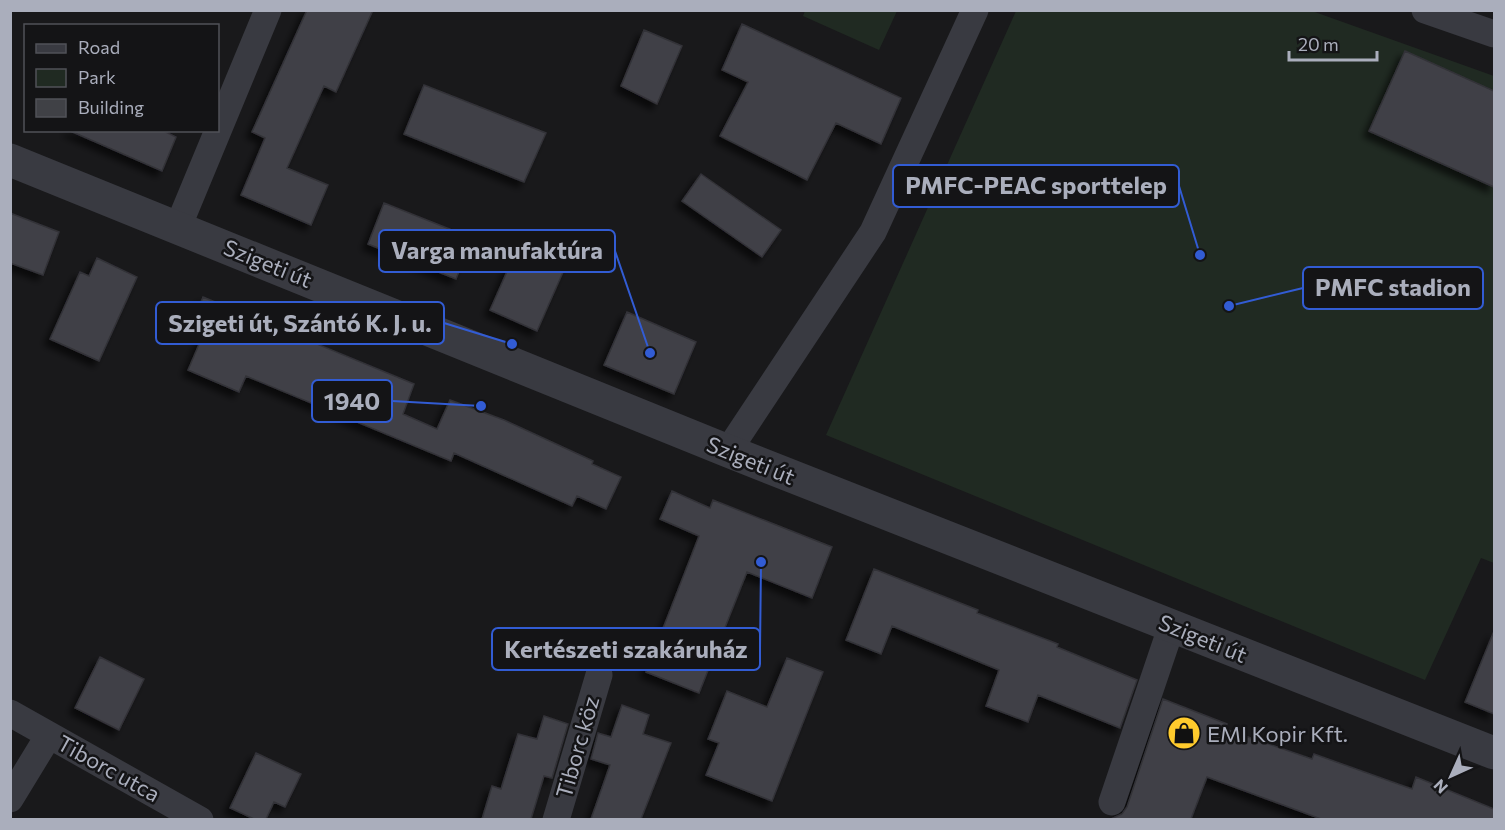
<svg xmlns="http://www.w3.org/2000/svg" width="1505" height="830" viewBox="0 0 1505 830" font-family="Commissioner,sans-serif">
  <defs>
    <filter id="shadow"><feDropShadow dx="-5.5" dy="5.5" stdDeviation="3" flood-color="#0009"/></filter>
  </defs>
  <rect width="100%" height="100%" fill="#19191b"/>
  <!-- green -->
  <path fill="#202a22" d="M805,11V10L897,11L879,50L803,16Z
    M1016,11H1312L1494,76V563L1481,558L1425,680L826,435Z"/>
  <!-- building -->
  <path fill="#404146" stroke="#333238" stroke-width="1.5" filter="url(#shadow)" d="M307,10H373L336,92L324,86L287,168L328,185L311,225L241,195L265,138L252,132Z
    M742,24L901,98L881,144L836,123L807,180L720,136L748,82L722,70Z
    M644,30L682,46L657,104L621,86Z
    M1405,51L1494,91V187L1369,131Z
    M424,85L546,133L524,182L404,134Z
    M68,130H162L176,137L162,171Z
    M701,174L781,230L762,257L682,201Z
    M384,203L472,238L456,279L368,244Z
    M10,213L59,232L43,275L10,263Z
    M524,233L571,254L537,331L490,310Z
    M97,258L137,277L99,361L50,339L80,272L89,276Z
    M203,297L414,384L403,414L437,429L450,400L504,420L593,461L592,464L621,477L606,509L577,496L572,506L454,453L451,461L246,376L239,392L188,370L206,328L193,322Z
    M627,312L696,342L674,394L604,365Z
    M672,491L710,508L713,500L832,547L812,598L747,572L699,693L646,672L699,536L660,519Z
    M874,569L978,610L977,613L1058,644L1057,647L1137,680L1120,728L1038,695L1028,722L986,706L999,670L892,626L881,654L846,640Z
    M1494,631V714L1465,702Z
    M100,657L144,679L119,730L75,708Z
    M787,658L823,672L772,801L706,775L719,743L708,739L727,691L767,707Z
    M1163,699L1227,724L1225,729L1312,759L1314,754L1412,789L1416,777L1494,809V819H1321L1207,777L1191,819H1111L1122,814L1127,807Z
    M622,705L649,715L643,734L671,743L641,819H591L610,765L591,759L598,733L611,737Z
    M544,716L568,724L552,778L544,776L531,819H482L492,786L501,789L518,734L537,739Z
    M256,753L301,774L285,807L274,802L266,819H254L230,808Z"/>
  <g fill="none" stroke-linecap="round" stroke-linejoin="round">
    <!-- minor -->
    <path stroke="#393a41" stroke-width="27" d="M1425,10L1494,34
      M178,227L268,10
      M728,451L873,232L975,10
      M10,713L200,820
      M10,799L49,735
      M1112,802L1172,625
      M556,820L599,675"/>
    <!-- tertiary -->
    <path stroke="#393a41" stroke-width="33" d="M10,160L728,451L1494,753"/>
  </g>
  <!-- icons -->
  <defs>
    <symbol id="shop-disc" viewBox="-11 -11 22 22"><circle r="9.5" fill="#ffcb2d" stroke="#141416"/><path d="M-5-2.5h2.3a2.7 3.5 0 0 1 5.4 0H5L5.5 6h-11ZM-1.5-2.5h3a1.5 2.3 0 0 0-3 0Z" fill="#111"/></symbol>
  </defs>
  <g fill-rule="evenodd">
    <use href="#shop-disc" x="1165" y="714" width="38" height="38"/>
  </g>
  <g text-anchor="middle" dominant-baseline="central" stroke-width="5" stroke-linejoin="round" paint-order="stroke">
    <!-- street labels -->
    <g font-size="22" fill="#aaaebc" stroke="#141416">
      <text transform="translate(268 263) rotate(22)">Szigeti út</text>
      <text transform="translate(751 460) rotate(22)">Szigeti út</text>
      <text transform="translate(1203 638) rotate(22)">Szigeti út</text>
      <text transform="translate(577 747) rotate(-74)">Tiborc köz</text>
      <text transform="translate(109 768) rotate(29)">Tiborc utca</text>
    </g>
    <!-- poi labels -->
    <g font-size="22" fill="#aaaebc" stroke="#141416" text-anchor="start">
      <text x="1207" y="733">EMI Kopir Kft.</text>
    </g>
  </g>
  <!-- callouts -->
  <path fill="none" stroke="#325cd4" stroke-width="2" d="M1200 255L1179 186M650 353L615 251M1229 306L1303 288M512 344L444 323M481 406L392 401M761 562L760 649"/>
  <g fill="#325cd4" stroke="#141416" stroke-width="2">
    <circle cx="1200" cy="255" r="6"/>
    <circle cx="650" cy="353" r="6"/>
    <circle cx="1229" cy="306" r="6"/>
    <circle cx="512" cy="344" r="6"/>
    <circle cx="481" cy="406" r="6"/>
    <circle cx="761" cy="562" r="6"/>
  </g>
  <g fill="#141416" stroke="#325cd4" stroke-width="2">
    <rect x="893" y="165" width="286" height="42" rx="6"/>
    <rect x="379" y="230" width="236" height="42" rx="6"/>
    <rect x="1303" y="267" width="180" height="42" rx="6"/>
    <rect x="156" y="302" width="288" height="42" rx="6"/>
    <rect x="312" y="380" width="80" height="42" rx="6"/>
    <rect x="492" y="628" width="268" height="42" rx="6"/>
  </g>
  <g font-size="24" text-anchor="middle" font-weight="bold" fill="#aaaebc">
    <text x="1036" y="194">PMFC-PEAC sporttelep</text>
    <text x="497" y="259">Varga manufaktúra</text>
    <text x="1393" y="296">PMFC stadion</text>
    <text x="300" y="332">Szigeti út, Szántó K. J. u.</text>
    <text x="352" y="410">1940</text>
    <text x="626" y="658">Kertészeti szakáruház</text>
  </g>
  <!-- border -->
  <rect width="1505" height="830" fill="none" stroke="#aaaebc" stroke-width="24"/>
  <!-- legend -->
  <rect x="24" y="24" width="195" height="108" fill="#141416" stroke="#505258" stroke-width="1.5"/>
  <rect x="36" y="44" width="30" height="9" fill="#393a41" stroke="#505258" stroke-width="1.5"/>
  <text x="78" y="54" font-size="18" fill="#aaaebc">Road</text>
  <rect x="36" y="69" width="30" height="18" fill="#202a22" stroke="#505258" stroke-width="1.5"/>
  <text x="78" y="84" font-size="18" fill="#aaaebc">Park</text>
  <rect x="36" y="99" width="30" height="18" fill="#404146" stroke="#505258" stroke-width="1.5"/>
  <text x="78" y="114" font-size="18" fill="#aaaebc">Building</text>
  <!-- north arrow -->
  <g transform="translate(1451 776) rotate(225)" stroke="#141416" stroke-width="4.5" paint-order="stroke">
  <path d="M0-4.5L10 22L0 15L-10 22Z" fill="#aaaebc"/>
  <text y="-9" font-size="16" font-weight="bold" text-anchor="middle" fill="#aaaebc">N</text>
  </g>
  <!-- scale -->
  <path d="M1289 51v9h88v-9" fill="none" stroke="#aaaebc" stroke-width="3"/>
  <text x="1298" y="51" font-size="18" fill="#aaaebc" stroke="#141416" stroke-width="4.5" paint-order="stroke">20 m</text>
</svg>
